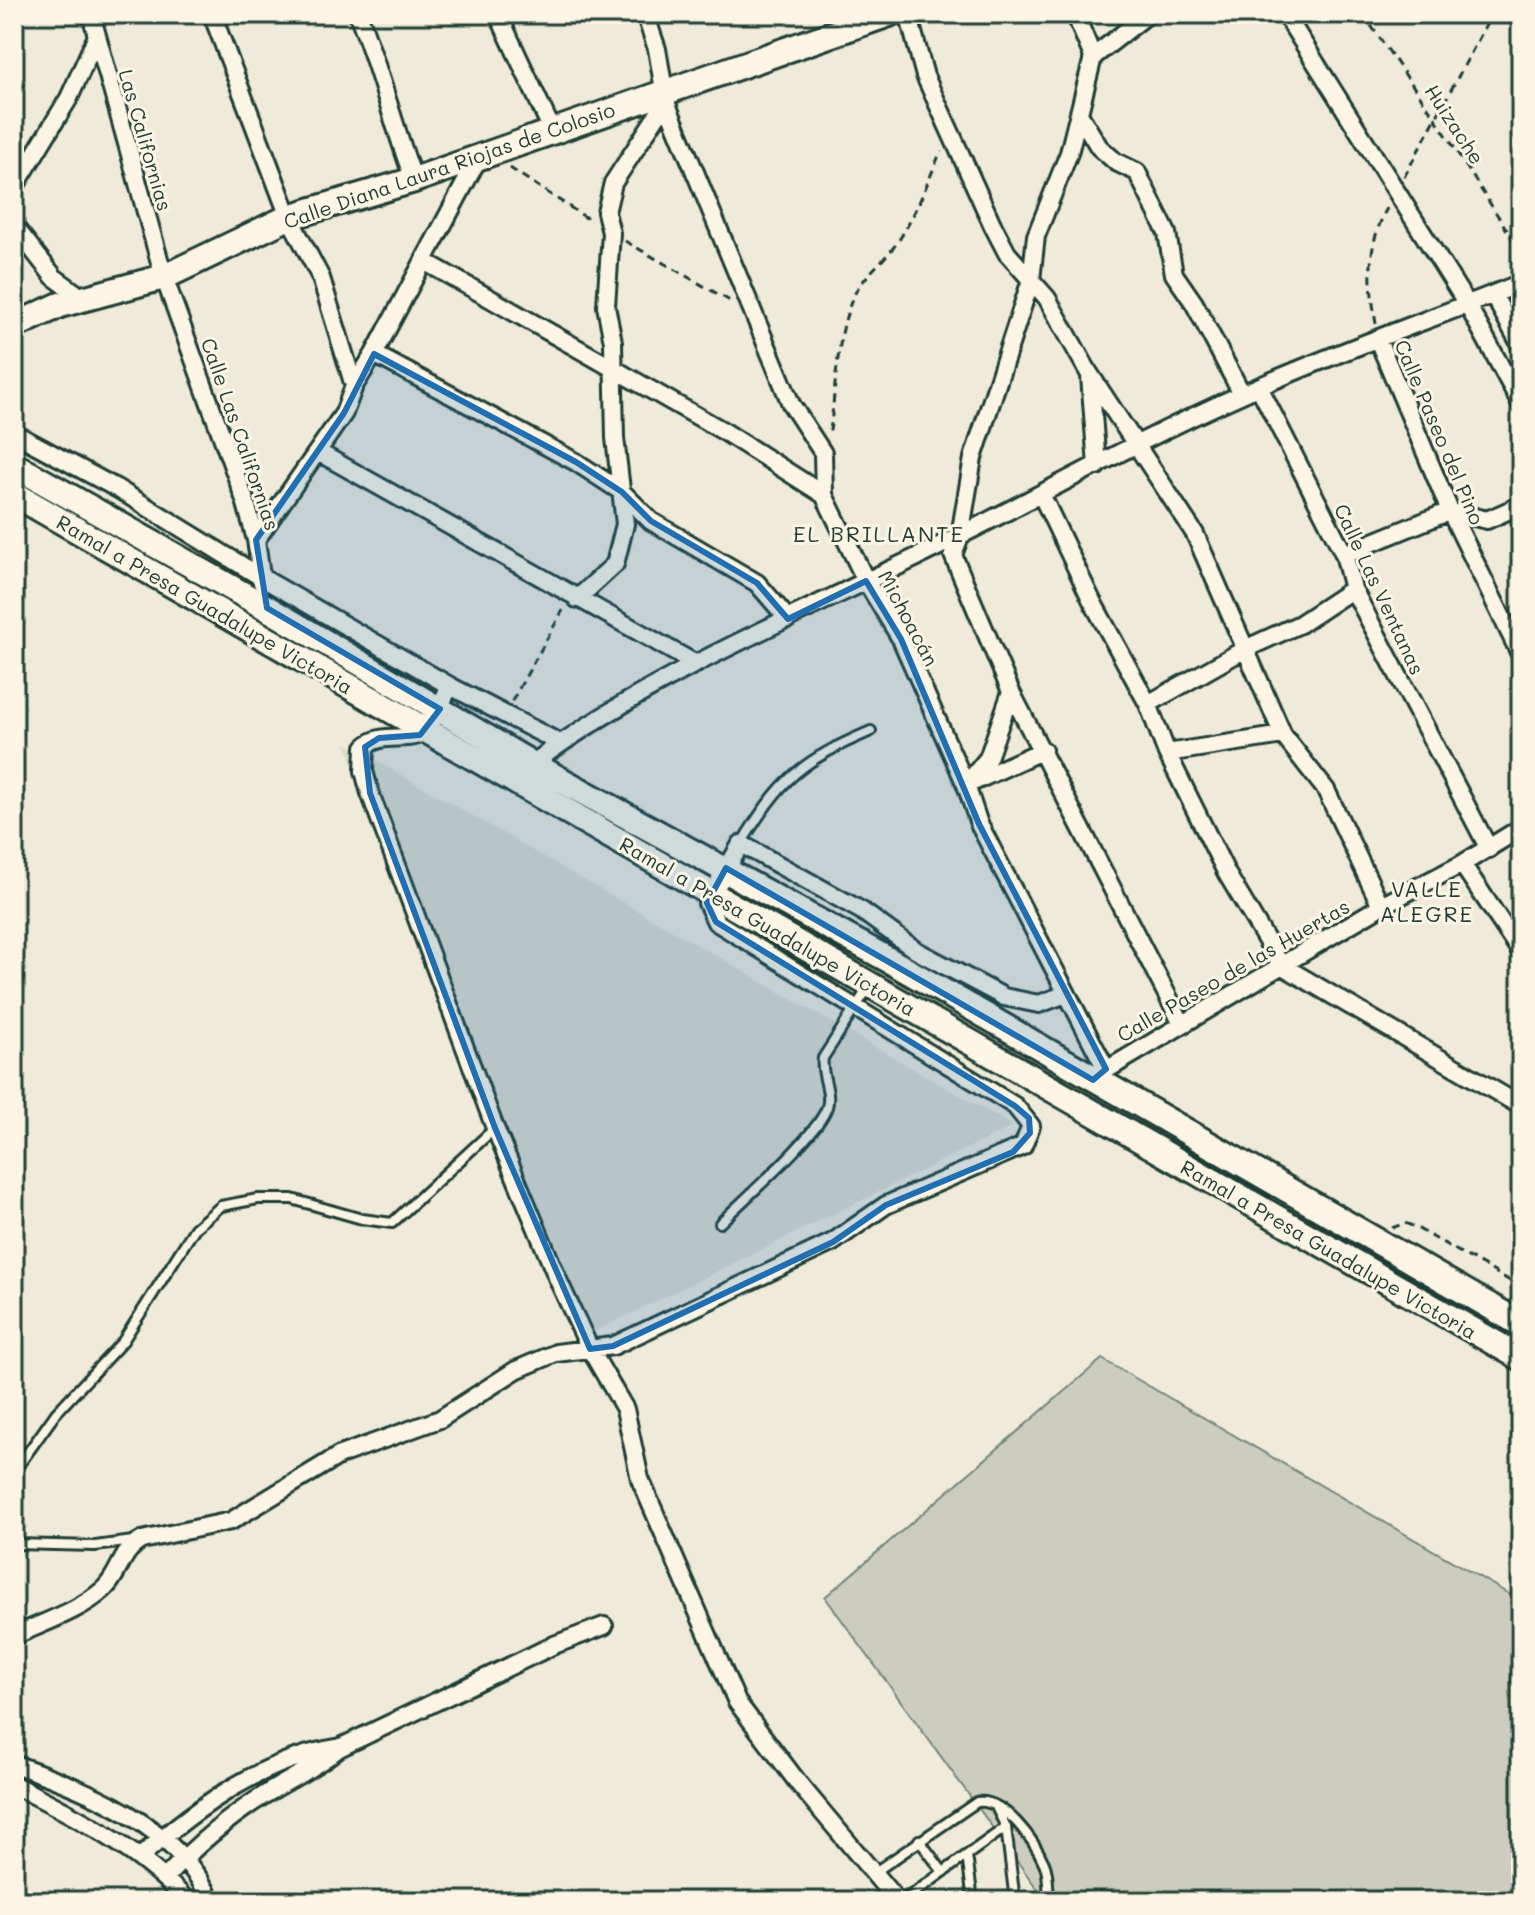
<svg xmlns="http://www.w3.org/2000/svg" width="1535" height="1915" viewBox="0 0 1535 1915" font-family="Mali,sans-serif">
  <rect width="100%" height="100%" fill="#efeada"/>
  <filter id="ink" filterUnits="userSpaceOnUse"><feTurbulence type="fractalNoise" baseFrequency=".0125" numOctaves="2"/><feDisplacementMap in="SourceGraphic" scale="16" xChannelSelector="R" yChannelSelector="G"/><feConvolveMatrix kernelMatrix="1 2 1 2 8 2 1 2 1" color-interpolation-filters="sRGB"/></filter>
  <g filter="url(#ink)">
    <!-- built -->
    <path fill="#dedbcc" d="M345,743L1013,1126L587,1335Z"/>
    <!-- green -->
    <path fill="#cccdbf" stroke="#76857a" stroke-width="2" d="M1102,1359L1521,1601V1901H1046L825,1597Z"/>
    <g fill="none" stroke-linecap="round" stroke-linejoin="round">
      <defs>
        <path id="lane" d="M741,844C781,778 801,761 871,731
          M720,1223C744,1199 818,1135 827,1107C832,1091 820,1074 823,1058L868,988
          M14,1472L56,1413L123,1341L195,1228L221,1206L258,1199H292L362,1219L392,1223L495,1128
          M14,1544L95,1546L133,1541
          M997,1809L1006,1827L1015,1901
          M919,1840L943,1872
          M967,1855L1006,1827
          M875,1872L977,1802C1004,1798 1034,1840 1044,1863C1049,1873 1048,1890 1049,1901
          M903,1901L967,1855L973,1901"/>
        <path id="street" d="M91,14L164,277L245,500L256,540L262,583
          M212,14L289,217L321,278L354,386
          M358,14C380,69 393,125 414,180
          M498,14L553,132
          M645,14L657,49L666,102L791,404L823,453L824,495L866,581L901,639L966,785L979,824L1106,1069
          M908,14L925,76L993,226L1007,253L1047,298L1089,373L1195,534L1283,735L1326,790L1381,906
          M1075,14L1093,57
          M1148,14L1093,57L1069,153L1036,236L1031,280L973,458L960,536L953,555L1011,692L1182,1024
          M1285,14L1467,304L1521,404
          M1079,114L1099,147L1116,162L1137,172L1167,233L1174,274L1194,303L1242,394
          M14,188L69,98L96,38
          M14,226L54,277L84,299
          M424,261L725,432L824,495
          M1493,294L1521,346
          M1378,340L1450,511L1521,656
          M374,354L479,157
          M1090,376L1097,466
          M1259,387L1344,554L1353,589L1489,849
          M14,433L118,489L259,576L450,686L560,743
          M318,452L696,664
          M1042,496L1092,601L1148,704L1167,753L1227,874L1281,965L1521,1106
          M256,540L344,413L354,386L374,354L576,462L622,492L651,521L757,583L788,619
          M1344,554L1450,511L1487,520L1521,505
          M577,599L615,564L625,524L615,438L613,342L606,306L611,233L606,212L613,183L666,102
          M450,686L427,731C408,744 382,730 365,747L364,771L370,793L495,1128L559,1282L590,1349L625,1409L640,1479L737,1702L799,1784L897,1901
          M1148,704L1247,648L1300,624L1353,589
          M1167,753L1283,735
          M532,764C650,677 784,621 915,558C1024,505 1129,444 1240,395C1332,353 1428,321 1521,283
          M971,783L1043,750
          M966,785L988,758L1011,692
          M1462,864L1521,952
          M1098,1075L1381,906L1462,864L1521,828
          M14,1636C44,1622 80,1611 104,1589C121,1573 120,1551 142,1540L231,1521L340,1455L440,1419L516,1370L556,1353L613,1346L833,1242L886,1205L1023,1146L1031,1126L1015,1106L716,922L707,903L741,844L862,911L917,951L1004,997L1039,1004L1066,994
          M14,1764C86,1789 179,1826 211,1901
          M14,1785C76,1816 140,1849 187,1901
          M140,1857C196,1808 262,1759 337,1748
          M166,1877C195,1846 229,1817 266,1794C293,1777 313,1769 339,1748L554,1645L604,1626"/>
        <path id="secondary" d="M14,326L60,305L164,277L289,217L414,180L889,14
          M14,465L267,608L532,764L887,959L1521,1324
          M14,494L1521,1358"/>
      </defs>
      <!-- lane casing -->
      <use href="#lane" stroke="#1f3d34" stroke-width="14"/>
      <!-- street casing -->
      <use href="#street" stroke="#1f3d34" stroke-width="22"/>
      <!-- secondary casing -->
      <use href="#secondary" stroke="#1f3d34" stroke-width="30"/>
      <!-- path -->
      <path stroke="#1f3d34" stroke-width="3" stroke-dasharray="8 6" stroke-linecap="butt" d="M789,14L793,26
        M1363,14L1436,119L1521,252
        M510,168L591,221
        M1404,177L1492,14
        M625,241L730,301
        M1376,324C1369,281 1366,248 1387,208
        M830,431C836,388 836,337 853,297C864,274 885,261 899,240C917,212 928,181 941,151
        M512,701L563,610
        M1392,1228L1405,1223L1415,1227L1521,1287"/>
      <!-- lane -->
      <use href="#lane" stroke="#fcf5e5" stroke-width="8"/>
      <!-- street -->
      <use href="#street" stroke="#fcf5e5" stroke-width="16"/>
      <!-- secondary -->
      <use href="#secondary" stroke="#fcf5e5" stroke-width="24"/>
    </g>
  </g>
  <!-- marked area -->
  <path fill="#1f6fb2" fill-opacity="0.2" stroke="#1f6fb2" stroke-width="6" stroke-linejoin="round" d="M374,354L576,462L622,492L651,521L757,583L788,619L866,581L901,639L979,824L1106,1069L1093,1080L726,868L707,903L716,922L1015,1106L1029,1118L1030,1133L1013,1152L886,1205L833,1242L613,1346L590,1349L495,1128L370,793L365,747L379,738L420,735L440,709L267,608L256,540L344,413Z"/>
  <g text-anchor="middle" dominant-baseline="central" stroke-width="6" stroke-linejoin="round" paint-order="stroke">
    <!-- street labels -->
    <g font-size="20" fill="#1f3d34" stroke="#fcf5e5">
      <text transform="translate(1455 124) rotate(57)">Huizache</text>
      <text transform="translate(146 140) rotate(74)">Las Californias</text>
      <text transform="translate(449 165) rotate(-19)">Calle Diana Laura Riojas de Colosio</text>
      <text transform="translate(1440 432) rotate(67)">Calle Paseo del Pino</text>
      <text transform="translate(241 434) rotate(71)">Calle Las Californias</text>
      <text transform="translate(1380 589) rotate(65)">Calle Las Ventanas</text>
      <text transform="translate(205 604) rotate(30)">Ramal a Presa Guadalupe Victoria</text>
      <text transform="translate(909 618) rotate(62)">Michoacán</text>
      <text transform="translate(768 926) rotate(30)">Ramal a Presa Guadalupe Victoria</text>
      <text transform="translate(1233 970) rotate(-30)">Calle Paseo de las Huertas</text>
      <text transform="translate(1329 1249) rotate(30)">Ramal a Presa Guadalupe Victoria</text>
    </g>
    <!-- neighbourhood labels -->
    <g font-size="22" letter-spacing="2" fill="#1f3d34" stroke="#fcf5e5">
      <text x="879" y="533">EL BRILLANTE</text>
      <text x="1427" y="888">VALLE<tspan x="1427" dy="25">ALEGRE</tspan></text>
    </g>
  </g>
  <!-- margin -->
  <rect width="1535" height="1915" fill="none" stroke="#fcf5e5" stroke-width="48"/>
  <rect x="24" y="24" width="1487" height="1867" fill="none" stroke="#1f3d34" stroke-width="3" filter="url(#ink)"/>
</svg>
